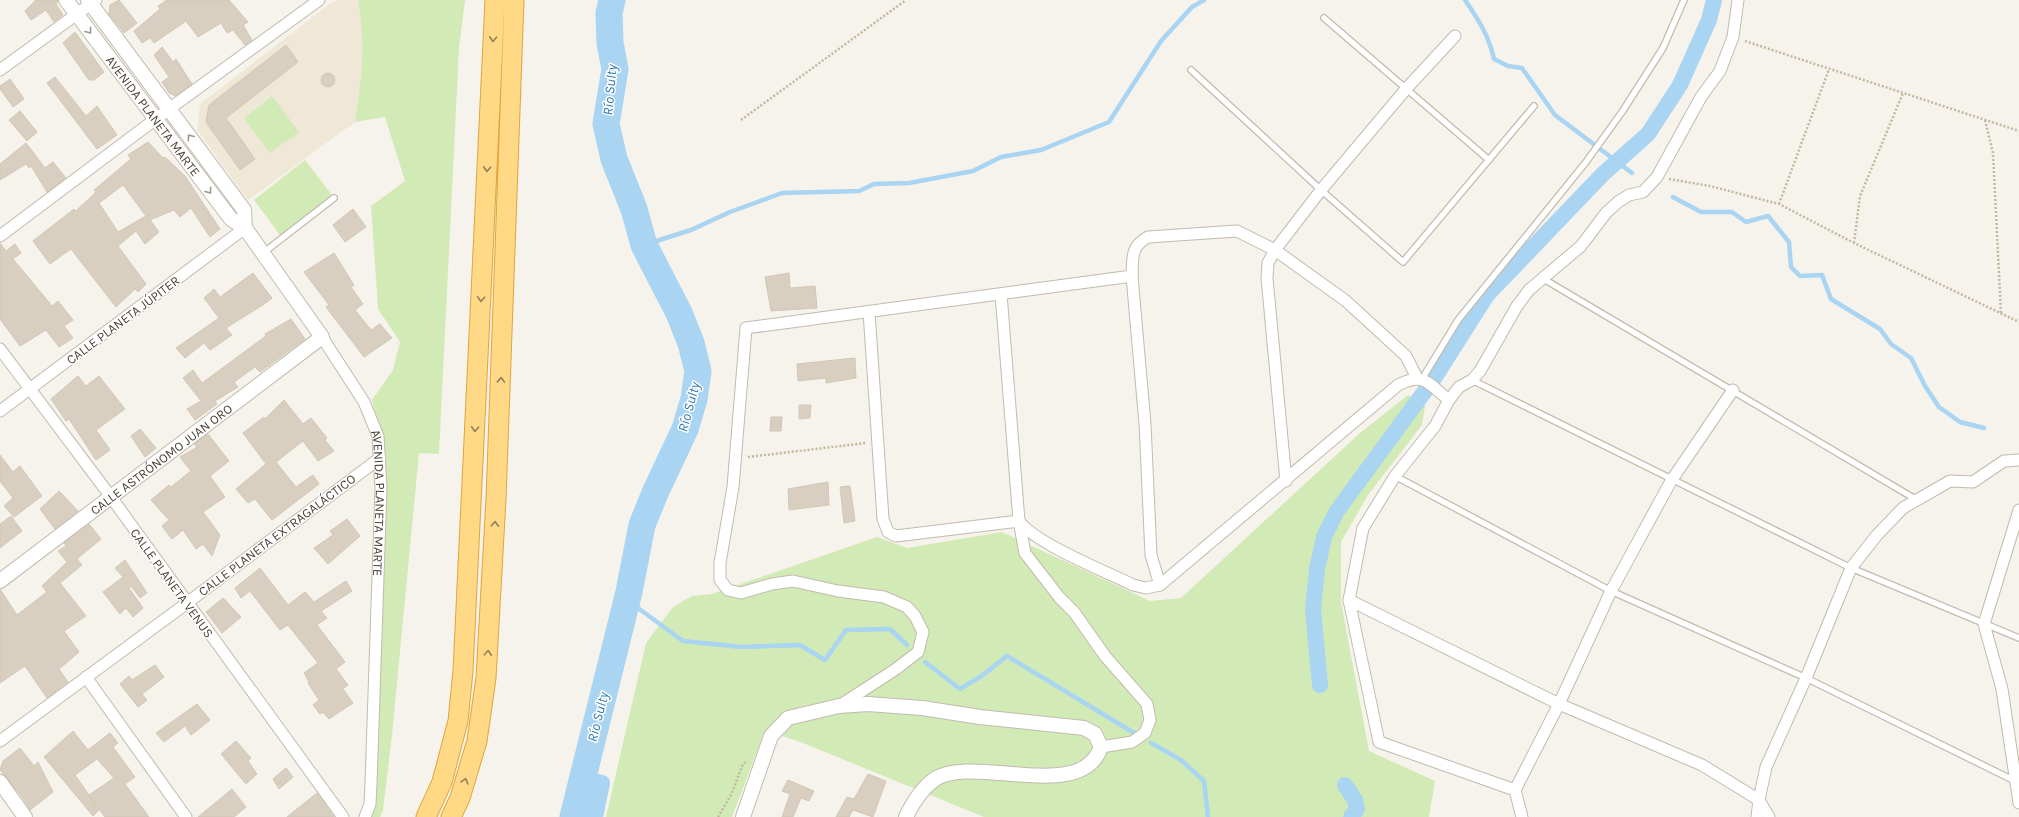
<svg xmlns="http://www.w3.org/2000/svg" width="2019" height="817" viewBox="0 0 2019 817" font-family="Karla,sans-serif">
  <rect width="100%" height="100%" fill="#f6f3ec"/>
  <!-- education -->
  <path fill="#efe8d6" d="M339,0H358L362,22L363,73L355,122L248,200L197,130L200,104L331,3Z"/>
  <!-- green -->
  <path fill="#d2eab5" d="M358,0H465L459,48L439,454L419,453L392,735L383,810L380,817H372L374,810L386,522L385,452L372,400L393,370L400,342L378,309L371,206L405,181L385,117L355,122C362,78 366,44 358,0Z
    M272,96L299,132L270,153L244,118Z
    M305,160L332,195L280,235L254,200Z
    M1408,395L1425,406L1422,425L1368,495L1341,542V602L1369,751L1435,781L1429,817H984L803,743L765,730L732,817H606L646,643L673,607L692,596L712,594L877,537L907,548L1002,532L1150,601L1181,598L1360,433Z"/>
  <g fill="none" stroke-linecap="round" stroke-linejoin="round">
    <!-- stream -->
    <path stroke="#a9d4f2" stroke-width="4.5" d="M1465,0C1478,19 1489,36 1494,59L1508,66L1522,68L1555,115L1632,173
      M1673,197L1701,212H1732L1746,222L1768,216L1789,242L1791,267L1800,276L1822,275L1831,299L1880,329L1891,344L1911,358L1925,386L1939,407L1960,422L1984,428
      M644,245L691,230L730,212L782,193L859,191L874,184L909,183L973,171L1001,157L1041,150L1109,122L1161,41L1192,7L1204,0
      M627,600L683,641L742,647L800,645L825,660L846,630L890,629L907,645
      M925,662L960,689L983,675L1007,656L1139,736
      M1151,743L1181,760L1204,781L1208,817"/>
    <!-- canal -->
    <path stroke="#a9d4f2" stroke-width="16" d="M1320,685L1313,609L1317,569L1324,537L1337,511L1433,380L1487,295L1603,174L1648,134L1680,85L1709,20L1714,0
      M582,778L602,783L595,817
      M1345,785L1355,800L1357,809L1351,817"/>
    <!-- river -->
    <path stroke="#a9d4f2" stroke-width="27" d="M573,817L629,592L642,525L655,493L685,429L694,399L698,371L691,343L679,313L644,245L634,209L614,159L606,124L615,69L610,43L609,13L612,0"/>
  </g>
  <!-- building -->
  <path fill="#d8cfc1" stroke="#d3c7b4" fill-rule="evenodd" d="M36,0H58L56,4L63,15L54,22L46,10L31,20L25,11Z
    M119,0L137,23L124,33L109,14L110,5Z
    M167,0H229L248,22L243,25L252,40L245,45L233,30L227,33L221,23L198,37L186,21L154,43L150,38L142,43L134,31L160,9L158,6Z
    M75,32L104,72L94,80H89L63,43Z
    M286,45L298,62L226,118L255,159L240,170L206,122L209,105Z
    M162,47L173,62L176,59L192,84L176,96L169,93L162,82L169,77L154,55Z
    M321 80a7 7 0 1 1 14 0a7 7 0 1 1-14 0Z
    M55,77L86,116L97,106L117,135L97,149L47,83Z
    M10,79L24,99L13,107L0,89V86Z
    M20,111L37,132L27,141L9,120Z
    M148,142L163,158L165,157L185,176L220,229L210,237L191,208L180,217L174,210L150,220L159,232L145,244L136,231L118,246L146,284L138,292L135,289L116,307L71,249L50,264L33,241L74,209L76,211L96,192L94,190L131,159L128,155ZM123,185L146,216L118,232L99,203Z
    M26,143L45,168L53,162L66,178L47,192L31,166L29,168L26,164L0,180V164Z
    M353,209L366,227L345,242L333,225Z
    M0,243L6,251L15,244L21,253L13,259L52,306L58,301L73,320L64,326L73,338L59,347L46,330L20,346L0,319Z
    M334,253L354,285L351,287L363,304L355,310L371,330L380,324L392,338L364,357L326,307L329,305L304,272Z
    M253,273L272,298L263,305L226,328L232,335L210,350L204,343L185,358L176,348L219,318L204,298L214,289L220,297Z
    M789,273L790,288L815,286L817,308L771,311L765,277Z
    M291,319L305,339L260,372L255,367L234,382L238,387L215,401L217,404L195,420L187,409L201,401L183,378L193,370L202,383L266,336L265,334Z
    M855,358L856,378L826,383V378L798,381L797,364Z
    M78,376L86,386L99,376L125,409L96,430L110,450L96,460L69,419L66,421L51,399Z
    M284,400L303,424L311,418L327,438L325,440L334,451L318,461L303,441L276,462L296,487L313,475L319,484L272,520L255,499L248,503L236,489L266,464L243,433L264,417L265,419Z
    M799,405H811L810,418L799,419Z
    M771,417H782L781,431H770Z
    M140,429L156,448L145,457L131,436Z
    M208,434L229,461L210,476L225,497L203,512L220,535L212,556L203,544L196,549L183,530L172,539L162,526L169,520L151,500L169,485L171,487L191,471L180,457L197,447L194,444Z
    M0,455L13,472L20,466L42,496L14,517L4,506L13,498L0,481Z
    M828,482L829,505L789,510L788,489Z
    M850,486L855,521L844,523L840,487Z
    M59,491L78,511L55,529L40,509Z
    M11,516L22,531L0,548V524Z
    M347,519L360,536L328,564L314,548L333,535L330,531Z
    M89,524L101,539L77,559L82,565L60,583L86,616L64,631L79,652L59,669L68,682L47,698L25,666L0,683V589L17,615L47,592L42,586L67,562L58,551L66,546L64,543Z
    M125,560L147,593L140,598L131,586L129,588L143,608L133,617L126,608L120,614L103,592L123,577L115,568Z
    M260,568L288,605L305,592L314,602L346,581L352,591L321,611L327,618L317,625L345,662L336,669L348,685L343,689L353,703L329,719L323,712L320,714L313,705L319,700L308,683L309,682L304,673L318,663L288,625L280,630L250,591L241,598L235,588Z
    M223,598L241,617L222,633L206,612Z
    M155,665L164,677L142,694L147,700L138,707L120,684L129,676L132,680Z
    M197,704L210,720L191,735L185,726L164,742L156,733Z
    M73,731L88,750L110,733L118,743L113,747L135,777L125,784L149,817H105L89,795L99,810L93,816L44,757ZM97,759L114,778L89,795L75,775Z
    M236,741L251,758L248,761L257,774L246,784L221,754Z
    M20,748L34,766L38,762L53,792L30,810L23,798L0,770L3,761Z
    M286,768L293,777L279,789L273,779Z
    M868,774L886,781L873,817L853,810L849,817H836L847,797L854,799Z
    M788,780L814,791L809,801L801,798L793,817H782L790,794L782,791Z
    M232,789L246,807L234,817H198Z
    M317,793L334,817H287Z"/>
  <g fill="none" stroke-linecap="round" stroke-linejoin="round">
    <defs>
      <path id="service" d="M1324,18L1489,160
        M1191,70L1321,190L1403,262L1534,106
        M263,253L334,198
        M1542,278L1917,500
        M1422,379L1458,320L1586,162L1622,112L1663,48L1684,0
        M1472,380L1851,568L2019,638
        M1395,476L1611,591L1806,678L2015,781"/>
      <g id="minor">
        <path d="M0,70L96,0"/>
        <path d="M0,236L169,109L319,0"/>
        <path d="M1001,294L1019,521L1025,553L1059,597L1074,612L1105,656L1147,704L1150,720L1145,733L1132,742L1101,747"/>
        <path d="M869,312L883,519L888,532L896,536L1019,521"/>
        <path id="s1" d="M322,337L364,402L378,436L381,488L371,783L370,804L365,817"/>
        <path d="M0,349L111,497L343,817"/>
        <path d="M0,411L245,228"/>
        <path d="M1286,481L1267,278L1268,263L1275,250L1321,190L1406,89L1455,36"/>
        <path d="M2019,510L1984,624L2002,689L2019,803"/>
        <path d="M1019,521C1036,544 1105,571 1133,585L1146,588L1160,585L1398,385C1425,372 1427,383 1449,400"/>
        <path d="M1160,585L1151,555L1145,424L1132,276C1133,258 1130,247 1148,237L1237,231L1275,250L1346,301L1406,356L1417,378"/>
        <path d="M1349,600L1559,704L1702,765L1759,800L1769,817"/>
        <path d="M86,677L186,817"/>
        <path d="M839,706L896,669L918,652L923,632L915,616L907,607L884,597L838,591L793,581L772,584L741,593L728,590L720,580V563L733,487L746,328L1132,276"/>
        <path d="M0,741L187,603L380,458"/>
        <path d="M1515,790L1559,704L1611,591L1671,481L1733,390"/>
        <path d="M1522,817L1515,790L1379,742L1349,600L1363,528L1395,476L1435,426L1449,400L1459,387L1472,380L1480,371L1517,306L1529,290L1581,246L1606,213L1618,202L1629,195L1643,192L1657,177L1701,97L1720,71L1733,37L1738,0"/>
        <path d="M1757,817L1759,800L1766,767L1806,678L1851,568L1877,535L1903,508L1950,481L1973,482L2004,461L2019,460"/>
      </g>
      <g id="tertiary">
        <path d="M88,0L244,210L245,228"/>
        <path id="s2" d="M0,581L322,337L245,228L231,219L66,0"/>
        <path d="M0,782L25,817"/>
        <path d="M743,817L771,736L788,718L839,706L868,704L922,708L980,717L1084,728L1095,734L1101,747C1082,804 974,754 935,779C921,789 913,802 906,817"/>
      </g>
      <path id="trunk" d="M426,817L442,782L458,721L463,671L495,0
        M451,817L460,798L477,741L486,678L496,499L514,0"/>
    </defs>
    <!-- service casing -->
    <use href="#service" stroke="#c2bbae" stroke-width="8"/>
    <!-- minor casing -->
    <use href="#minor" stroke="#c2bbae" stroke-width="13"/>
    <!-- tertiary casing -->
    <use href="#tertiary" stroke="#c2bbae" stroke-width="16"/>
    <!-- trunk casing -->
    <use href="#trunk" stroke="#e0a43c" stroke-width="21"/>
    <!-- path -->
    <path stroke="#c4b79f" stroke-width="2.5" stroke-dasharray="2 2" stroke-linecap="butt" d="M1745,41L2019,131
      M741,120L906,0
      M1985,120L1993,153L2001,314
      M1669,179L1710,186L1779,204L1854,243L2019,322
      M1779,204L1829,69
      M1854,243L1860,196L1903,93
      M748,457L866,443
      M718,817L731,795L743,764L746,762"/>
    <!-- service -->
    <use href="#service" stroke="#fff" stroke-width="5.5"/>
    <!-- minor -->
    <use href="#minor" stroke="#fff" stroke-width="11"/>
    <!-- tertiary -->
    <use href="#tertiary" stroke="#fff" stroke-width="14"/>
    <!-- trunk -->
    <use href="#trunk" stroke="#ffd985" stroke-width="19"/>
  </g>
  <!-- one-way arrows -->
  <defs><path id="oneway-chevron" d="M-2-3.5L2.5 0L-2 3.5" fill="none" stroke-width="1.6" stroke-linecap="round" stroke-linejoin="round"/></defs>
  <g stroke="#9c9892">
    <use href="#oneway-chevron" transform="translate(89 31) rotate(53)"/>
    <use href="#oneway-chevron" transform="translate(190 137) rotate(-126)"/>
    <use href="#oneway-chevron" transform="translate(209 191) rotate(53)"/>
  </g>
  <g stroke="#938057">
    <use href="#oneway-chevron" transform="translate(493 39) rotate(93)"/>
    <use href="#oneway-chevron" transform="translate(487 169) rotate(93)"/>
    <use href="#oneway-chevron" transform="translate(481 299) rotate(93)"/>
    <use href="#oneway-chevron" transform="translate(501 380) rotate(-88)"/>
    <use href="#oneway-chevron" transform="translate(475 429) rotate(93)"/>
    <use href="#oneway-chevron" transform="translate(495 524) rotate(-87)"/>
    <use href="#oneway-chevron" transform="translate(488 653) rotate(-87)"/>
    <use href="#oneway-chevron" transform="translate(465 781) rotate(-74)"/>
  </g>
  <g text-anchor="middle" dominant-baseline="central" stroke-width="3" stroke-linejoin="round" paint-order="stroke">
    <!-- street labels -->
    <g font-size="13" fill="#4b4439" stroke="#fff">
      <text transform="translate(153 116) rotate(53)">AVENIDA PLANETA MARTE</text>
      <text transform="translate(123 320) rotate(-37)">CALLE PLANETA JÚPITER</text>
      <text stroke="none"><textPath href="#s2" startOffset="202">CALLE ASTRÓNOMO JUAN ORO</textPath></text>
      <text stroke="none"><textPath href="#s1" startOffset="181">AVENIDA PLANETA MARTE</textPath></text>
      <text transform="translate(277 535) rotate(-37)">CALLE PLANETA EXTRAGALÁCTICO</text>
      <text transform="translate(172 583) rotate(54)">CALLE PLANETA VENUS</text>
    </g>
    <!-- water labels -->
    <g font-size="14" font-style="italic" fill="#2e7ab2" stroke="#fff">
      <text transform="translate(610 90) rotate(-85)">Río Sulty</text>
      <text transform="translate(689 407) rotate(-75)">Río Sulty</text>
      <text transform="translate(598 717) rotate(-76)">Río Sulty</text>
    </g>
  </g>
</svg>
